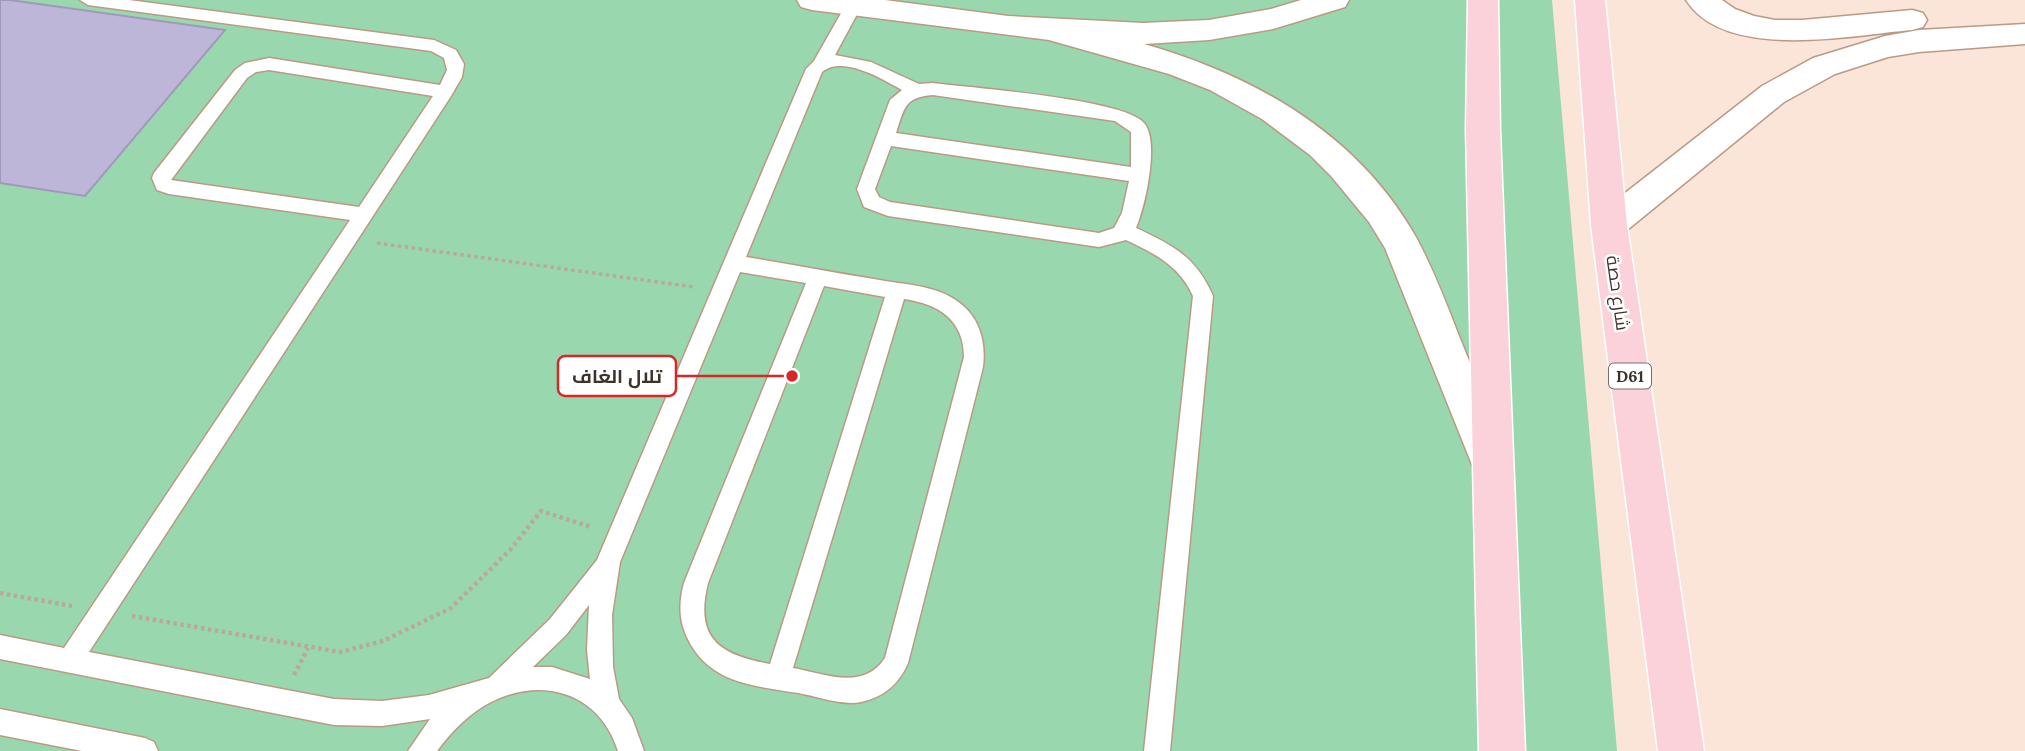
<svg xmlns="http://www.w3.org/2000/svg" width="2025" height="751" viewBox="0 0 2025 751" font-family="Lora,Cairo,serif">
  <rect width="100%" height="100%" fill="#fae5d8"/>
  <!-- green -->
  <path fill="#99d8ae" d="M0,0H1552L1617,751H0Z"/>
  <!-- building -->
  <path fill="#beb6d8" stroke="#a199b9" stroke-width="2" d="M0,0H10L225,30L85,196L0,183Z"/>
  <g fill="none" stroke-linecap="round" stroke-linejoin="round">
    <defs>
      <path id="service" d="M80,0H129L434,40L456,50L464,64L462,77L451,96L89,652L334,699L382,701L429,695L489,678L550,619L597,560L806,69L814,61L848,1L856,0L862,5L835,55L871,62L919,84L933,83C971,88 1124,99 1144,123C1160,141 1145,207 1136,228C1173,245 1196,257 1213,296L1170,751H1144L1193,296C1180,266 1154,253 1126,240L1099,247L888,216L864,207L857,189L890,100L902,90C882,79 843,55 822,72L746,257C789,264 831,272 874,279C903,285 937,284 961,304C980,319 986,343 983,367L908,663C899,684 884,697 861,702C843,706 816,696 798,693C756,686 714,684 691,645C679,624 678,606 684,583L806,283L740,272L620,562L612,615L613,667L619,699L632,718L644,751H618C600,694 545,676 493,701C470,712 452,731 437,751H408L430,719L382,726L334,725L0,659V635L64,648L350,220L169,194L157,190L152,178L154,173L235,70L245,63L269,58L440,85L447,70L444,58L431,51L88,5ZM269,70L433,96L359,207L171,180L247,78L256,72ZM933,95L1115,121L1131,132V167L896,133C904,109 904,97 933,95ZM891,146L1129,181L1122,213L1114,228L1099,233L890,202L879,197L875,189ZM824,286L885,297L770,664C720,655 694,639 708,583ZM904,299C939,304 964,320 964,357L885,658C863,691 826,674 793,668ZM589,605L587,650L590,679L552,667H533L566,635Z
        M0,709L145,738L154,742L158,751H82L0,735Z"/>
      <path id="tertiary" d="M797,0H885L1008,16L1143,23L1209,20L1271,9L1301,0H1349L1345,7L1273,29L1209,40L1144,44C1256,76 1359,135 1417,239C1433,269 1445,300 1457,331C1475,376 1493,420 1511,464L1505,477L1491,482L1477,477L1385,248L1369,222L1331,176L1310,155L1262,119L1210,90L1169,74L1049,40L812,10L801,7Z"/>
      <path id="secondary" d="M1686,0H1722L1735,9L1754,16L1775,20H1802L1912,10L1923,13L1927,20L1923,27L1912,30C1852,35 1725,62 1686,0Z
        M2025,24V44L1919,52L1888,57L1835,74L1784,102L1621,235L1609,238L1597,235L1591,225L1597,215L1762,86L1813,58L1885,36L1919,30Z"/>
      <path id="primary" d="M1468,0H1498L1500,130L1525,751H1479L1466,130Z
        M1575,0H1605L1627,225L1704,751H1658L1591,225Z"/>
    </defs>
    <!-- service casing -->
    <use href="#service" stroke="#ba9a85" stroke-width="3"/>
    <!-- tertiary casing -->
    <use href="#tertiary" stroke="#ba9a85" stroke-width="3"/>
    <!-- secondary casing -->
    <use href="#secondary" stroke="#ba9a85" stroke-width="3"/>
    <!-- primary casing -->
    <use href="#primary" stroke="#fff" stroke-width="3"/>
    <!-- path-far1 -->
    <path stroke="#baa89c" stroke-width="3.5" stroke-dasharray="3.5 3.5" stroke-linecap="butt" d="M377,243L694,287"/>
    <!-- path -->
    <path stroke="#baa89c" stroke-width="4.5" stroke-dasharray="3.5 3.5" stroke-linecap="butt" d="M0,593L72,606
      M132,616L340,652L383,641L451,608L510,550L541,511L591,527
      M294,675L308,648"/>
    <!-- service -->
    <use href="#service" fill="#fff" fill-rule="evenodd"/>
    <!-- tertiary -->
    <use href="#tertiary" fill="#fff" fill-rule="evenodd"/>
    <!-- secondary -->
    <use href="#secondary" fill="#fff" fill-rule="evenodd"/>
    <!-- primary -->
    <use href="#primary" fill="#fbd1da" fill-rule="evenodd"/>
  </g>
  <g text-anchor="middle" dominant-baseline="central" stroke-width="5" stroke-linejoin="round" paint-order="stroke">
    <!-- shield labels -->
    <rect fill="#fff" stroke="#797069" stroke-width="2" x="1609" y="363.5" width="42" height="25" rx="5"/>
    <g font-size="16" font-weight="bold" fill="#3f3229">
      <text x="1630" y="376">D61</text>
    </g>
    <!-- street labels -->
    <g font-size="18" fill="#3f3229" stroke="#fff">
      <text transform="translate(1618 293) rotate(82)">شارع حصة</text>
    </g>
  </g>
  <!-- callouts -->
  <path fill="none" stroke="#d62828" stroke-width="2.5" d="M792 376L676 376"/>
  <circle fill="#d62828" stroke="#fff" stroke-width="2.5" cx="792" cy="376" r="7"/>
  <rect fill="#fff" stroke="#d62828" stroke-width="2.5" x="558" y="356" width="118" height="40" rx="7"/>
  <g font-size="19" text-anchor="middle" font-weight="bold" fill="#3f3229">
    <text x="617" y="383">تلال الغاف</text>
  </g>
</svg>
